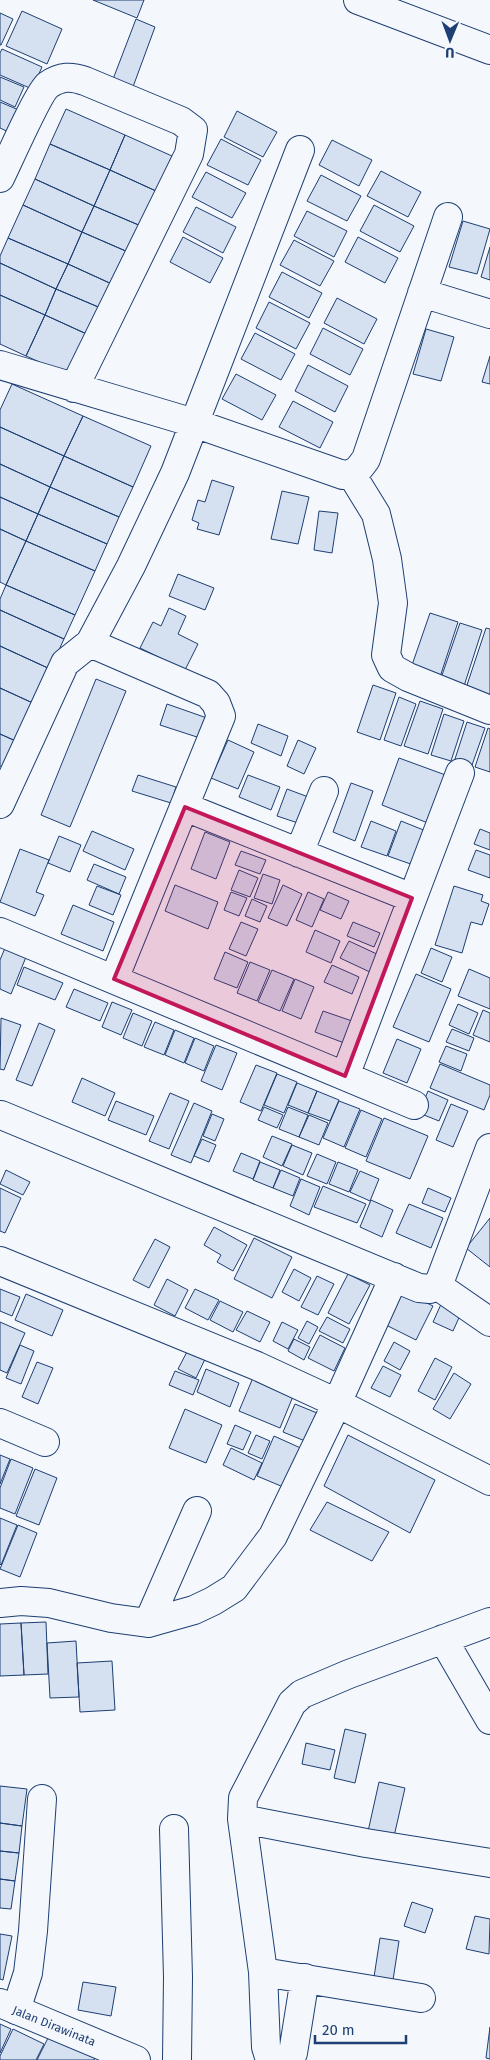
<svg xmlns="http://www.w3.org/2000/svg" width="490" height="2060" viewBox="0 0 490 2060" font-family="'Fira Sans',sans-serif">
  <rect width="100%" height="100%" fill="#f4f7fb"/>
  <!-- building -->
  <path fill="#d5e0f0" stroke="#1d3f73" d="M93,0H144L137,18Z
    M22,11L62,29L47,64L6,46Z
    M0,13L13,19L1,45H0Z
    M136,19L155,27L130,95L110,87Z
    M2,49L42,67L32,89L0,75V53Z
    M0,77L24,87L15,107L0,100Z
    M0,102L21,111L11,133L0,128Z
    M66,109L125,135L110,170L50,144Z
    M237,111L277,132L263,157L224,137Z
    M125,135L172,156L156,191L110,170Z
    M221,139L261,160L248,185L207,165Z
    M332,140L372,160L359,186L319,165Z
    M50,144L110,170L94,206L35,179Z
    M110,170L156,191L141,226L94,206Z
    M381,171L421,192L408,217L367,196Z
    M206,172L246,193L232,218L192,197Z
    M321,175L361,196L347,221L307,201Z
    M35,179L94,206L82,232L23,205Z
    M23,205L82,232L68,264L8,238Z
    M374,205L414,226L400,252L360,231Z
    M94,206L141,226L128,252L82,232Z
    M196,207L236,227L223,253L183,232Z
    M307,211L347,231L334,257L294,236Z
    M463,221L490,229L477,274L449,267Z
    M82,232L128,252L114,285L68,264Z
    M183,237L223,258L210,283L170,262Z
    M358,237L398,258L385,283L345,262Z
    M8,238L68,264L56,289L0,263V256Z
    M294,240L334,261L320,286L280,265Z
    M490,247V280L481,277Z
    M0,263L56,289L45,315L0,295Z
    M68,264L114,285L103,309L56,289Z
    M282,272L322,293L309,318L269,297Z
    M56,289L103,309L91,336L45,315Z
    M0,295L45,315L26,356L0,344Z
    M337,298L377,319L364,344L324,323Z
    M269,302L310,323L296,349L256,328Z
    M45,315L91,336L73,377L26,356Z
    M323,328L363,349L350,375L310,354Z
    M426,329L454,337L441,381L413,374Z
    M255,333L295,354L281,380L241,359Z
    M490,356V384L482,382Z
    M308,365L348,386L335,412L295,391Z
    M236,374L276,395L262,420L222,399Z
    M12,384L83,416L64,456L0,427V410Z
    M293,401L333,422L320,448L279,427Z
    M83,416L151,446L133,487L64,456Z
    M0,427L64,456L50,487L0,464Z
    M64,456L133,487L119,517L50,487Z
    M0,464L50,487L38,514L0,497Z
    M212,480L234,487L219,535L197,529L199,523L192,520L198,500L205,502Z
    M50,487L119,517L107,544L38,514Z
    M282,491L309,497L298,544L271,539Z
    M0,497L38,514L26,541L0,529Z
    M319,511L338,513L332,553L314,550Z
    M38,514L107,544L95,571L26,541Z
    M0,529L26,541L6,585L0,582Z
    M26,541L95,571L75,615L6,585Z
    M178,574L214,588L205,610L169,596Z
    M6,585L75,615L64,639L0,610V599Z
    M169,608L186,616L178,634L198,644L185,670L140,648L153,622L161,626Z
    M0,610L64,639L50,669L0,646Z
    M430,613L458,622L440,677L411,668Z
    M460,623L482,630L464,686L441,678Z
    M486,628L490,629V700L465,691Z
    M0,646L50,669L35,704L0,688Z
    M96,679L126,691L70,827L41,815Z
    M373,685L396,693L380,740L357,732Z
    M0,688L35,704L18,742L0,734Z
    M399,697L416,704L401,746L384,740Z
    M420,701L443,709L428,754L404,746Z
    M167,704L207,718L200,738L160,725Z
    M444,714L464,721L451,761L431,755Z
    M467,722L485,728L471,768L454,762Z
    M258,724L288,736L281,756L251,743Z
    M488,728L490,729V772L475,767Z
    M0,734L18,742L6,769L0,766Z
    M228,740L254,752L238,789L211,778Z
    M298,740L316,748L304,774L287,766Z
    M399,758L451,777L433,825L382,805Z
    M138,775L176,787L171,803L132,791Z
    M248,775L280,787L271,810L239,797Z
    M351,783L373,791L355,841L333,832Z
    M287,789L311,798L301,824L277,816Z
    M371,821L396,831L387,856L361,847Z
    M401,821L431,833L419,867L388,856Z
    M480,829L490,833V850L474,844Z
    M92,831L134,849L125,870L83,851Z
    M205,832L230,842L216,879L191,869Z
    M59,836L81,845L70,872L48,863Z
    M20,849L49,860L36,892L44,895L35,916L0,902Z
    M476,850L490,855V878L468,870Z
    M241,851L266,860L260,874L235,865Z
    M94,864L126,877L119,894L87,880Z
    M239,870L258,878L250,897L231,890Z
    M263,874L280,880L272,904L254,898Z
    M175,885L218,902L208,929L165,911Z
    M283,885L302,894L287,926L268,918Z
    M97,886L121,895L113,915L89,905Z
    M454,886L483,895L481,901L489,904L482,925L471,922L462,953L435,945Z
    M231,892L247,898L239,916L224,910Z
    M308,892L324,899L312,927L296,920Z
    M328,892L349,901L341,919L320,910Z
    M252,899L267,906L260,922L245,916Z
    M73,905L114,922L103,951L61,934Z
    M241,922L258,929L246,956L229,949Z
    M353,922L380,933L374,947L347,936Z
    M315,930L340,941L331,963L306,952Z
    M349,941L381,956L372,973L340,958Z
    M5,948L26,957L11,994L0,989V960Z
    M431,948L452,957L442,982L421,973Z
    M225,952L248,962L237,988L214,979Z
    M250,962L270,970L257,1001L237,993Z
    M332,965L359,977L352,994L324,982Z
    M24,967L63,983L55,1000L17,985Z
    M469,969L490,978V1009L458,996Z
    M272,970L294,979L280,1011L258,1002Z
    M416,974L451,989L429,1042L393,1027Z
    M295,979L314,987L301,1019L282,1011Z
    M74,989L108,1003L100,1021L66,1007Z
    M112,1002L132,1010L121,1035L102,1027Z
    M458,1004L478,1013L469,1034L449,1025Z
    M483,1010L490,1013V1042L473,1035Z
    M323,1011L355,1022L347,1044L315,1032Z
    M133,1013L152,1021L142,1046L123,1038Z
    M1,1018L21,1025L4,1070L0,1069Z
    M155,1022L174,1030L164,1055L144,1047Z
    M39,1023L55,1030L32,1086L16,1080Z
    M452,1029L474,1038L469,1051L446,1042Z
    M175,1030L194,1038L184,1063L165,1055Z
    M195,1038L214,1046L204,1071L185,1063Z
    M397,1039L421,1049L407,1083L383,1073Z
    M216,1045L237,1053L222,1090L201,1081Z
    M446,1046L467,1054L461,1071L439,1062Z
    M440,1064L490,1085V1095L484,1110L430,1088Z
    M256,1065L277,1073L261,1111L240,1102Z
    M277,1074L297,1082L284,1113L264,1105Z
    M82,1078L115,1093L105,1116L72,1102Z
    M297,1083L317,1091L308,1113L288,1105Z
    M317,1091L339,1100L330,1121L308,1113Z
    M428,1091L448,1100L439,1121L419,1113Z
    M170,1093L189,1101L169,1149L149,1141Z
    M116,1101L154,1116L146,1135L108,1120Z
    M339,1101L360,1109L344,1147L323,1138Z
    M194,1103L212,1111L191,1163L171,1155Z
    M451,1104L468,1111L453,1147L436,1140Z
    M264,1107L283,1115L277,1128L258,1120Z
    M288,1107L308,1115L299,1137L279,1129Z
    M361,1110L382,1119L366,1157L345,1148Z
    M212,1114L224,1119L215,1141L203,1136Z
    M309,1115L328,1123L319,1145L299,1137Z
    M384,1118L428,1136L410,1179L366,1161Z
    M272,1136L292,1144L282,1166L263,1157Z
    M202,1139L216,1145L209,1162L194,1156Z
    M292,1145L312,1153L303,1175L283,1166Z
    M241,1153L260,1161L253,1179L233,1171Z
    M317,1154L336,1162L327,1184L307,1176Z
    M260,1162L280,1170L273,1188L253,1180Z
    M338,1162L358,1170L349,1192L329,1184Z
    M6,1170L30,1182L23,1195L0,1184Z
    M281,1170L300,1178L293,1196L273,1188Z
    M360,1171L379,1179L370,1201L350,1192Z
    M301,1179L320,1187L309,1215L290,1206Z
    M323,1186L366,1204L357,1223L314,1207Z
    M0,1188L21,1198L5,1233L0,1231Z
    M428,1188L451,1198L445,1212L422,1203Z
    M371,1200L393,1210L382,1237L360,1227Z
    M409,1204L443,1218L431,1248L396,1233Z
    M490,1218V1267L466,1248Z
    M214,1227L247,1245L233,1271L217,1262L221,1255L204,1245Z
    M254,1238L292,1257L272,1298L234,1279Z
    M155,1239L170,1247L149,1288L133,1280Z
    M294,1269L311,1278L299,1301L282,1292Z
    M348,1274L370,1285L349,1324L328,1313Z
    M317,1276L334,1284L318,1315L301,1307Z
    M167,1279L188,1290L175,1316L154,1305Z
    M0,1289L20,1297L12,1316L0,1311Z
    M195,1289L219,1300L208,1320L185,1308Z
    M402,1291L433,1306L416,1340L386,1325Z
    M26,1294L63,1310L52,1336L15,1320Z
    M220,1301L243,1312L233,1332L210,1320Z
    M442,1302L462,1311L453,1331L433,1322Z
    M247,1311L270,1322L260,1342L236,1330Z
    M327,1317L350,1329L343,1343L319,1331Z
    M307,1321L318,1327L309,1344L298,1338Z
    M0,1322L25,1333L7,1373L0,1370Z
    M282,1322L298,1330L288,1349L273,1341Z
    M320,1335L345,1348L334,1371L308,1358Z
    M294,1339L310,1347L304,1360L288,1351Z
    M394,1342L410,1351L400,1370L384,1361Z
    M20,1345L34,1351L21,1384L6,1378Z
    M190,1346L207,1355L196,1378L178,1369Z
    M435,1358L452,1367L435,1400L418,1391Z
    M37,1362L53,1368L38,1404L22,1397Z
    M383,1366L401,1375L390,1397L371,1388Z
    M206,1369L239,1383L230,1407L197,1392Z
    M175,1371L199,1380L193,1395L169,1385Z
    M255,1373L296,1389L280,1428L239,1411Z
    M454,1373L471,1384L450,1419L433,1409Z
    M295,1404L317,1413L305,1441L283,1432Z
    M185,1409L222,1425L206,1463L169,1448Z
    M235,1425L251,1432L243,1450L227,1444Z
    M256,1435L270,1441L262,1459L248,1453Z
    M348,1435L435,1480L410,1533L324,1486Z
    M274,1436L305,1450L288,1489L257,1476Z
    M231,1448L262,1463L254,1480L223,1465Z
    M0,1455L10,1459L0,1484Z
    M11,1459L33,1468L15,1514L0,1508V1488Z
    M35,1469L57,1478L39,1525L16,1516Z
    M327,1502L389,1532L372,1561L310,1530Z
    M0,1518L17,1525L1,1565L0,1564Z
    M18,1525L37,1533L20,1577L0,1569Z
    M46,1622L48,1674L24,1675L21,1623Z
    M21,1623L24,1675L0,1676V1624Z
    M76,1641L79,1697L50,1698L47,1643Z
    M112,1661L115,1710L80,1712L77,1663Z
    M345,1729L366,1734L355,1783L334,1778Z
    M306,1743L335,1750L330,1770L302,1764Z
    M379,1782L405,1788L393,1841L367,1836Z
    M0,1786L27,1789L22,1826L0,1823Z
    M0,1823L22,1826L19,1853L0,1851Z
    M0,1851L19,1853L15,1881L0,1879Z
    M0,1879L15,1881L11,1909L0,1908Z
    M412,1902L433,1909L425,1933L404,1926Z
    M475,1916L490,1919L489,1954L466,1949Z
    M0,1934L12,1936L3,1980L0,1979Z
    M380,1938L399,1941L393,1980L374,1977Z
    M83,1982L116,1987L111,2016L78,2010Z
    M0,2024L11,2029L0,2053Z
    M490,2027V2059L486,2058Z
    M13,2029L44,2044L36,2060H0V2056Z
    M49,2036L95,2058L94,2060H37Z"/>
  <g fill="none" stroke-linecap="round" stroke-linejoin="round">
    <defs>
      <path id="minor" d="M358,0L490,50
        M0,178C8,162 38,93 48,85C61,76 71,76 85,81L181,121L193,130L189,154L74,388
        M422,293L490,314
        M0,365L194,423L343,475C356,474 359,469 366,459L448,217
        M352,475L376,514L387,559L393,603L386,655L392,668L408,677L490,710
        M90,643L208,694L216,703L221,716L114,979
        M0,804L65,663L90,643L131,566L175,473L300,150
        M185,807L412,898
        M299,853L324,791
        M0,932L414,1105
        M345,1076L460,773
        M1,1115L419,1288L430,1289L438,1286L490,1148
        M0,1261L257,1366L337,1403L490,1481
        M438,1286L490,1322
        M0,1423L45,1442
        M0,1603L21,1601L49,1603L111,1618L148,1623L194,1610L213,1601L234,1588L273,1536L337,1403L394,1277
        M148,1623L197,1511
        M443,1639L490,1720
        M242,1819L243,1798L292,1703L302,1694L349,1674L490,1622
        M174,1829L178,1977L177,2060
        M263,1972L421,1998
        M16,2010L28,1973L33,1931L42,1799
        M270,2060L266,2047L263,1972L242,1819L366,1843L490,1863
        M288,2060L293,2053L305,1978"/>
      <path id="tertiary" d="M0,2003L136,2060"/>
    </defs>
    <!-- minor casing -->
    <use href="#minor" stroke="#1d3f73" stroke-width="30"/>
    <!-- tertiary casing -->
    <use href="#tertiary" stroke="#1d3f73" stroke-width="30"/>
    <!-- minor -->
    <use href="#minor" stroke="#f4f7fb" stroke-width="28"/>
    <!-- tertiary -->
    <use href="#tertiary" stroke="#f4f7fb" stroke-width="28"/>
  </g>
  <!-- marked area -->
  <path fill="#c2185b" fill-opacity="0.2" stroke="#c2185b" stroke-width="4" stroke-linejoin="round" d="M185,807L412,898L345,1076L114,979Z"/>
  <g text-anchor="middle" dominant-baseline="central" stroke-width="4" stroke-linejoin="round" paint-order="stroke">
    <!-- street labels -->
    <g font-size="12" fill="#1d3f73" stroke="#f4f7fb">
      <text transform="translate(54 2026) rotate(22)">Jalan Dirawinata</text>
    </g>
  </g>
  <!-- north arrow -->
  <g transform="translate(450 40) rotate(181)" stroke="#f4f7fb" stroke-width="4" paint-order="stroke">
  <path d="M0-4L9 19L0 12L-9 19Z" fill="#1d3f73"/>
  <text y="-8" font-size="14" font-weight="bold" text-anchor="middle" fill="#1d3f73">U</text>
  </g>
  <!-- scale -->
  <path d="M315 2035v8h91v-8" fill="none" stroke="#1d3f73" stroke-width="2.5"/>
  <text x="322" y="2035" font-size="15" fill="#1d3f73" stroke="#f4f7fb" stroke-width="4" paint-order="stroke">20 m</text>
</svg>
